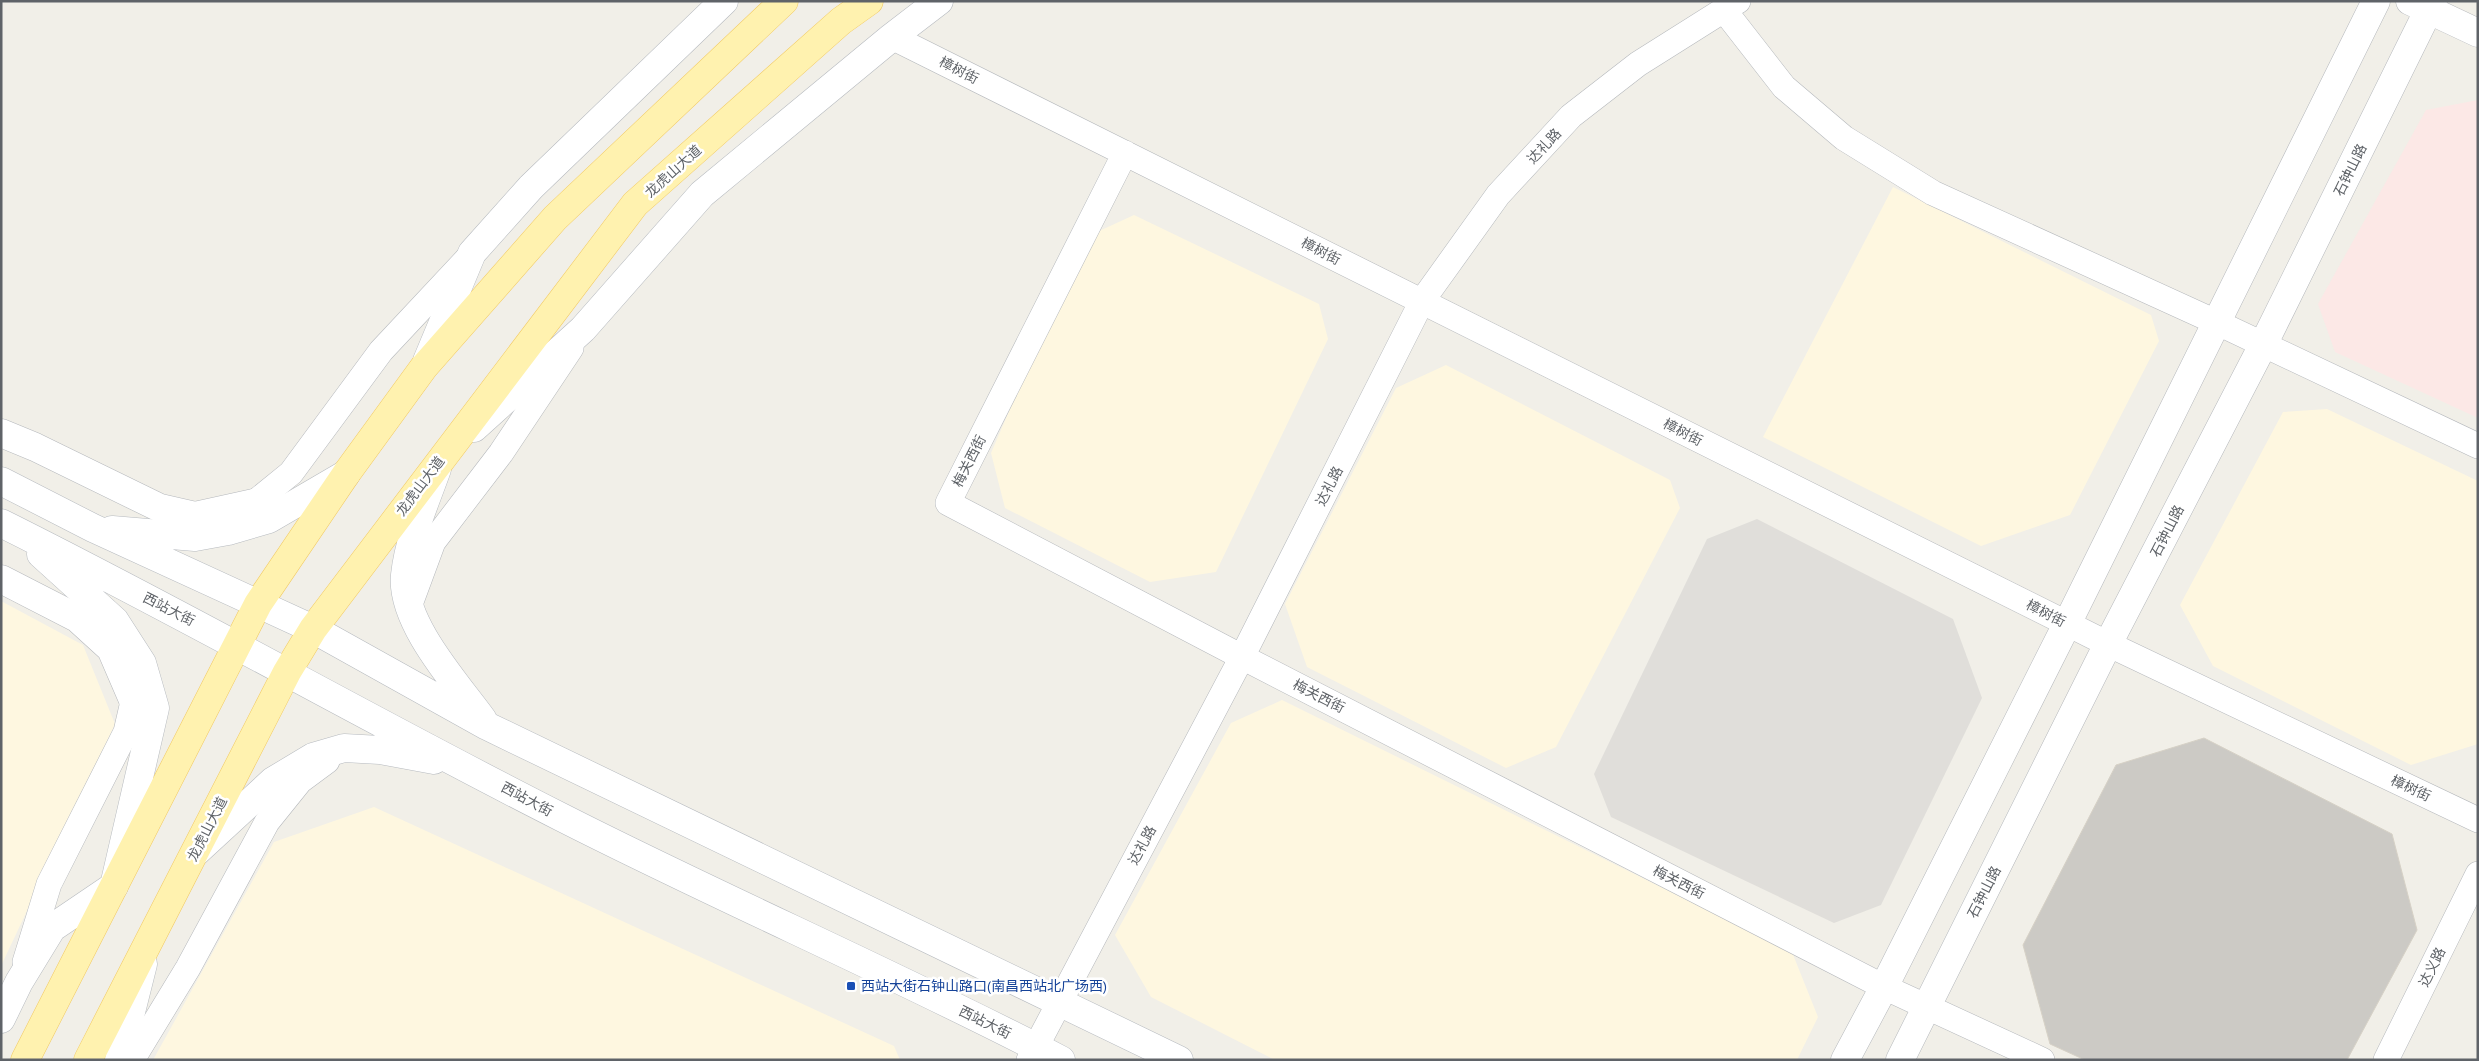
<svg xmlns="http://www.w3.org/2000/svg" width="2479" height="1061" viewBox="0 0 2479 1061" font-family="'PT Sans','Noto Sans SC',sans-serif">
  <rect width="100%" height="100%" fill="#f1efe8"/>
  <!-- commercial -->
  <path fill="#fef7e0" d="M1893,187L2151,315L2159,341L2070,515L1981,546L1763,437Z
    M1134,215L1319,304L1328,339L1216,572L1150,582L1005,508L991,453L1084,238Z
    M1446,365L1670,480L1680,508L1556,747L1506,768L1307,667L1285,604L1396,388Z
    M2327,409L2478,481V744L2411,765L2213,666L2180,605L2283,412Z
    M1,601L83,645L115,724L1,966Z
    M1282,700L1792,952L1818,1017L1797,1060H1275L1151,997L1115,935L1231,723Z
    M374,807L894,1046L900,1060H153L274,842Z"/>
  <!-- industrial -->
  <path fill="#e0deda" d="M1757,519L1953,619L1982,698L1881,905L1834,923L1611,817L1594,774L1707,539Z"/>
  <!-- medical -->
  <path fill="#fce8e6" d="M2478,100V418L2335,352L2318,304L2426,110Z"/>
  <!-- building -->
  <path fill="#cccac5" stroke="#d6d1c6" d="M2204,738L2392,834L2417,930L2347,1060H2085L2050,1044L2023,945L2116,765Z"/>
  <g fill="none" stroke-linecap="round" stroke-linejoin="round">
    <defs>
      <path id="minor" d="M1724,10L1784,87L1844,138L1933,193L2218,323L2478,446
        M892,37L2108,644L2478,820
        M1125,153L948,503L1242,657L1884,987L2042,1060
        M240,517L254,503L291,473L381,351L469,257
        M409,607L433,542L501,453L571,348
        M25,962L49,884L126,732L138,680
        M132,1060L188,968L267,822L300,781L327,761
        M1029,1060L1242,657L1422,301L1498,195L1571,116L1638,64L1738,1
        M2386,1060L2478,874"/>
      <path id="tertiary" d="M2410,1L2478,33
        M1,433L35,447L160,508L195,516L254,503
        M1,579L77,618L111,649L133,700
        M1845,1060L1884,987L2067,624L2376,1
        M1900,1060L2108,644L2263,345L2433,1"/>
      <path id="secondary" d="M427,361L472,253L531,187L724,1
        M474,428L583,329L702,194L892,37L939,1
        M437,469C425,503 409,538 405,575C400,622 457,684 483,720
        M1,481L93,528L313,629L487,726L1179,1060
        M1,523C190,617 373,722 561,817C726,901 896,974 1061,1060
        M112,530L195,537L228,531L269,519L346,474
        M196,852L273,781L313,757L344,748L380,750L434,760
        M1,1019L19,982L52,928L114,886L155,708L142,663L115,621L41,554
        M119,1060L143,964"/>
      <path id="primary" d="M25,1060L258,604L346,474L424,367L555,218L784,1
        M88,1060L287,672L313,629L635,204L841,21L869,1"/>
    </defs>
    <!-- minor casing -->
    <use href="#minor" stroke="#b5b8bc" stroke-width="26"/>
    <!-- tertiary casing -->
    <use href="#tertiary" stroke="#b5b8bc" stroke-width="29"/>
    <!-- secondary casing -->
    <use href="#secondary" stroke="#b6babf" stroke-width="29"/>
    <!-- primary casing -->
    <use href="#primary" stroke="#f2c960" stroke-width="29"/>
    <!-- minor -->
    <use href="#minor" stroke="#fff" stroke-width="25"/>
    <!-- tertiary -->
    <use href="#tertiary" stroke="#fff" stroke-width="28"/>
    <!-- secondary -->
    <use href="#secondary" stroke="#fff" stroke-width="28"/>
    <!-- primary -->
    <use href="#primary" stroke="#fff2af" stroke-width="28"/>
  </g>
  <!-- markers -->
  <rect fill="#1a4fb4" stroke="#fff" stroke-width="2" x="846" y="981" width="10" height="10" rx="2.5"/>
  <g text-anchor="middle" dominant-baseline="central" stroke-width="5" stroke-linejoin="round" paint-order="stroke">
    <!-- street labels -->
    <g font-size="14" fill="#5f6368" stroke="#fff">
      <text transform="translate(959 70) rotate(27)">樟树街</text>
      <text transform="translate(1544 146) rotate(-47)">达礼路</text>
      <text transform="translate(2350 170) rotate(-64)">石钟山路</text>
      <text transform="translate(673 171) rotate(-42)">龙虎山大道</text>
      <text transform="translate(1321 251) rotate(27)">樟树街</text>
      <text transform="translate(1683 432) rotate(27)">樟树街</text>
      <text transform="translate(969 461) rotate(-63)">梅关西街</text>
      <text transform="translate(420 486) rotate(-53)">龙虎山大道</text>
      <text transform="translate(1329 486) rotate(-63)">达礼路</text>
      <text transform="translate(2167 531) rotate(-63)">石钟山路</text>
      <text transform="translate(169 609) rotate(27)">西站大街</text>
      <text transform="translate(2046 613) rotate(27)">樟树街</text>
      <text transform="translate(1319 696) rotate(27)">梅关西街</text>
      <text transform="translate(2411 788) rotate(25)">樟树街</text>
      <text transform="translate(527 799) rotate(28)">西站大街</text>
      <text transform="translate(207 829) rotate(-63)">龙虎山大道</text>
      <text transform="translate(1142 845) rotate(-62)">达礼路</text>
      <text transform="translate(1679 882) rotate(27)">梅关西街</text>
      <text transform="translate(1984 892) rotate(-63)">石钟山路</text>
      <text transform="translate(2432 967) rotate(-64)">达义路</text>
      <text transform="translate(985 1022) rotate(26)">西站大街</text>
    </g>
    <!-- transit labels -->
    <g font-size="14" fill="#164399" stroke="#fff" text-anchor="start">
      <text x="861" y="986">西站大街石钟山路口(南昌西站北广场西)</text>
    </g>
  </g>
  <!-- border -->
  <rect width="2479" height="1061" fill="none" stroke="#5f6368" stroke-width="5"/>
</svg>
